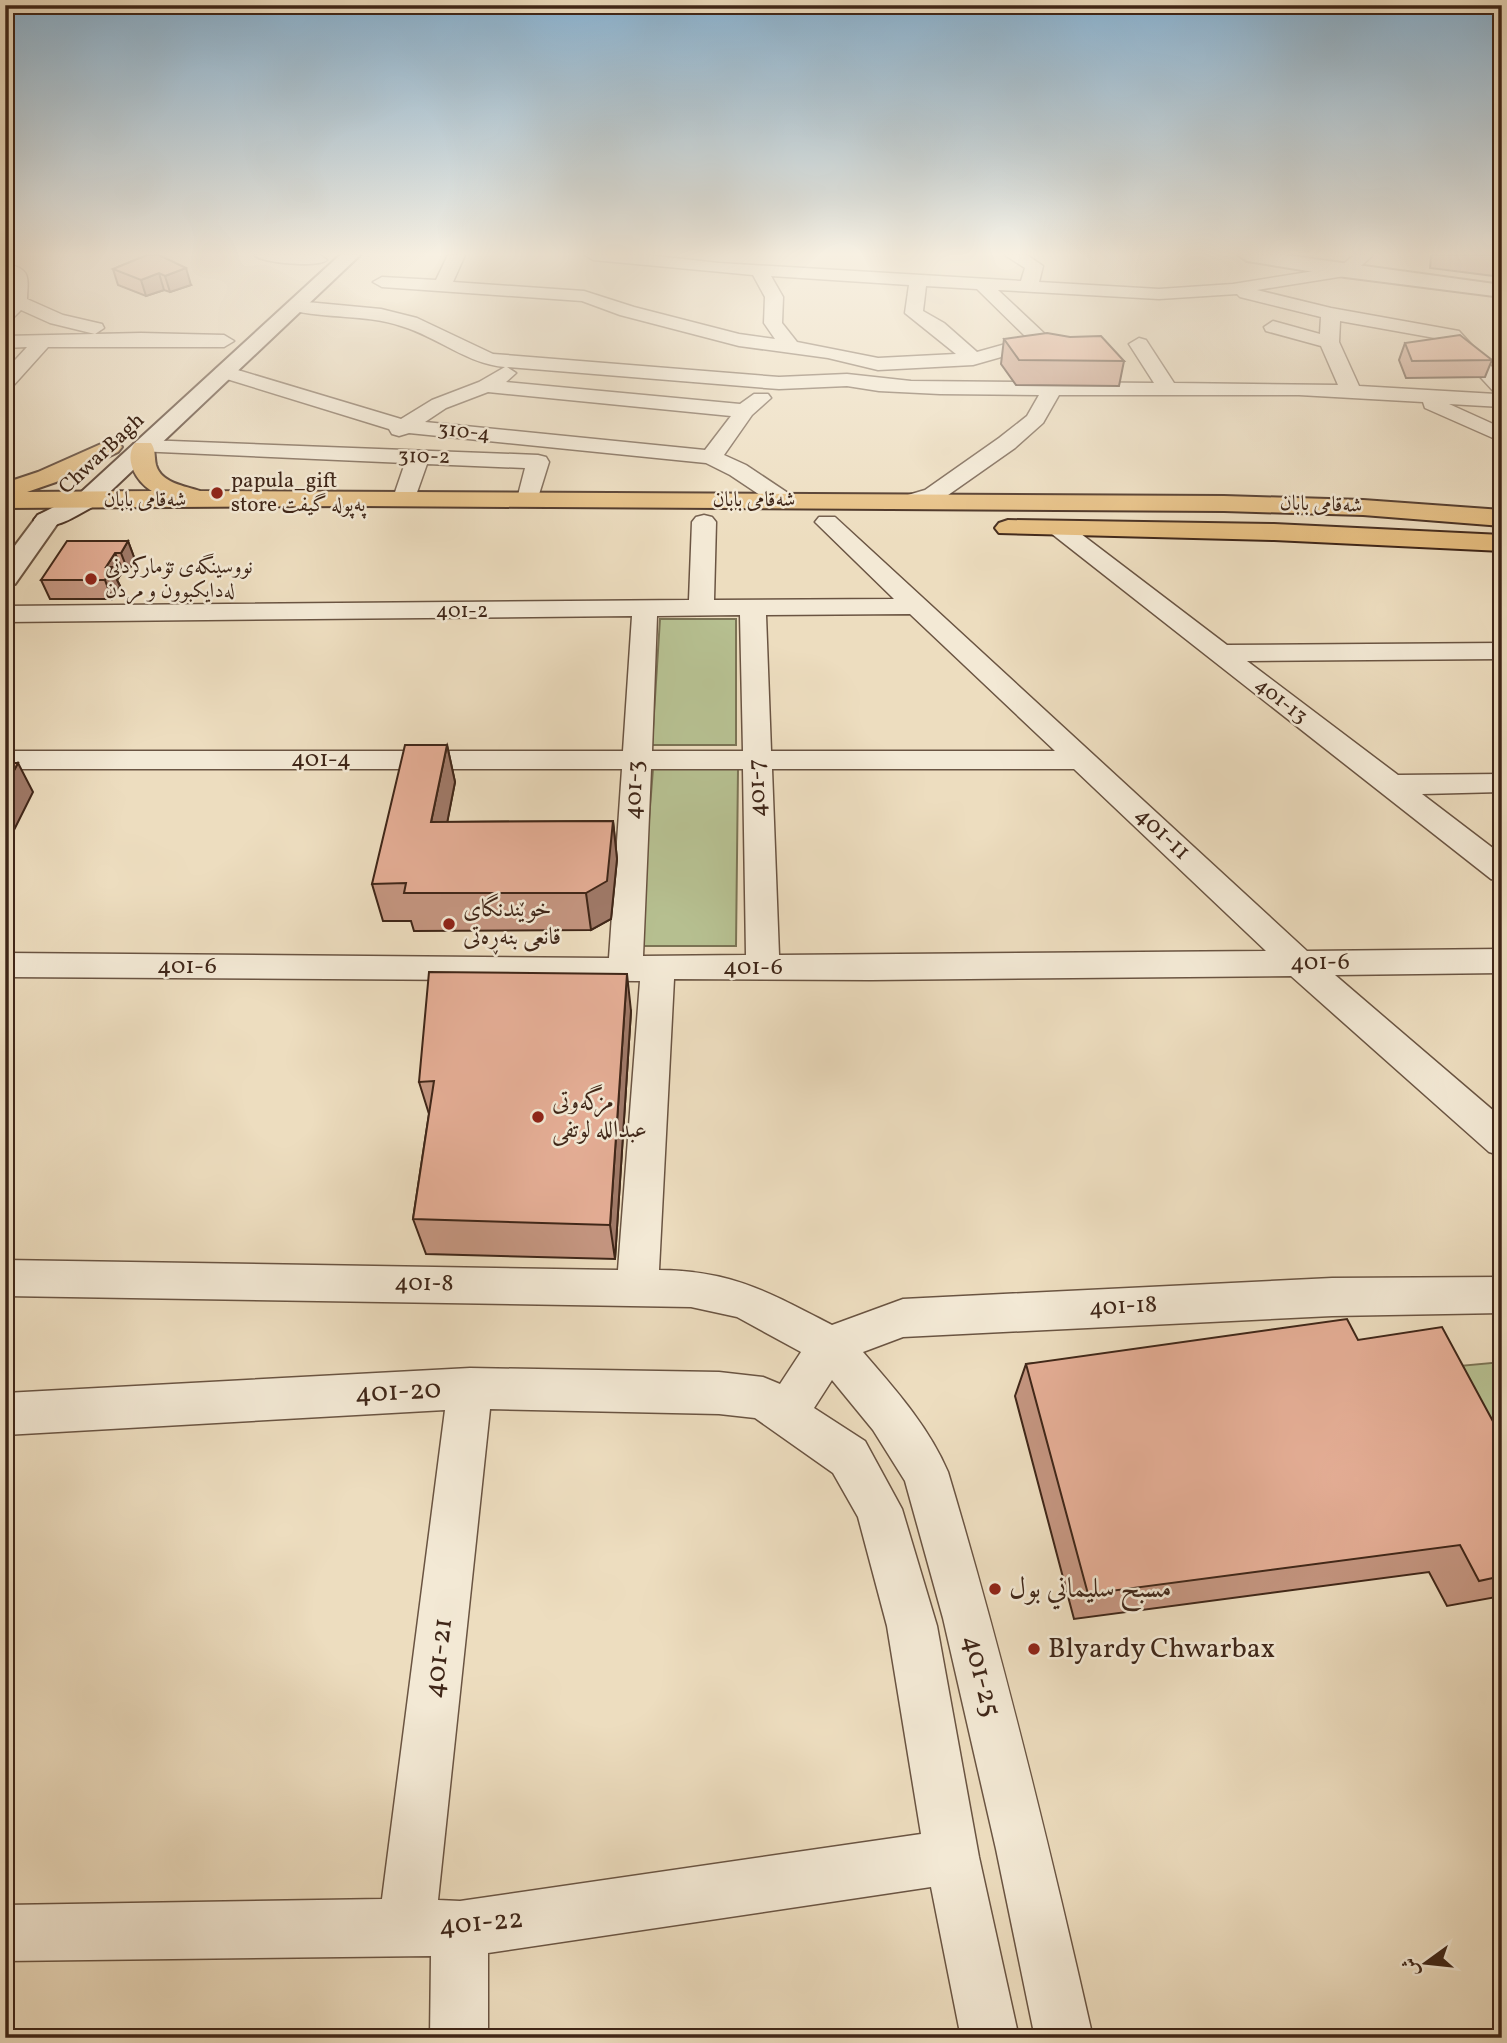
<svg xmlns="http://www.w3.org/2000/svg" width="1507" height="2043" viewBox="0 0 1507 2043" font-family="Vollkorn,Amiri,serif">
  <rect width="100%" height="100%" fill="#edddbf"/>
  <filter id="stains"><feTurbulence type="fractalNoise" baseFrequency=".00286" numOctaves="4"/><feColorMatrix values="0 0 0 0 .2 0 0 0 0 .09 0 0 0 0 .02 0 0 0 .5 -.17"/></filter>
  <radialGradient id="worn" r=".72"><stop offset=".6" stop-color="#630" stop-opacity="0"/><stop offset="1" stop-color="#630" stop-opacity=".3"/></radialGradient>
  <!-- green -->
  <path fill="#b7c192" stroke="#7b7455" stroke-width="2" d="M660,619H736V745H652Z
    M653,769H738L736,946H639Z
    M1502,1362V1505L1437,1368Z"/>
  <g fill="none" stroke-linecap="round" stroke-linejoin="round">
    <defs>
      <path id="minor" d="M254,255H320L327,260C318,268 262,263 254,255Z
        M448,255H465L453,282L584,291L634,307L739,334L775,339L764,323L765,297L753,275L593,260L585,255H647L719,263L1021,281L1025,268L1005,255H1027L1043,266L1039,282L1159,289L1233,284L1340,267L1354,255H1373L1351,275L1257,290L1331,308L1459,331L1502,378V407L1449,404L1502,428V442L1425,408L1423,402L1299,395H1059L1043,423L1015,448L941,500L909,509L901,507L898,502L901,497L925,490L999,438L1027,416L1039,395L940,394L879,391L847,386L779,389L507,367L516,373L506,382L740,404L754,394H768L771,398L752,415L724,455L746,465L791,495L794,500L791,505H775L730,475L706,463L409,433L399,436L392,434L389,429L217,376L214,372L217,368H231L401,419L432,400L479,382L505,367C467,364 438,337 401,326C365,314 326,319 290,310L287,306L296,301L381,309L417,318L493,354L779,377L847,374L911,381L1154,383L1129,344L1139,338L1146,340L1174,383L1338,385L1321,346L1266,331L1264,327L1273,321L1320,334L1321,317L1240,297L1237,294L1159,299L998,290L1047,336L1050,340L1047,344L973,365L878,370L828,358L739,346L620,315L582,301L382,287L373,282L382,277L436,280ZM771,276L909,285L905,313L956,354L878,358L797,342L782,323L783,297ZM926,286L977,289L1027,338L977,352L944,323L923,311ZM1340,321L1446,340L1496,394L1359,386L1339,342ZM488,392L731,416L705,450L425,422L446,408Z
        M5,263C31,270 28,275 27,299L63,315L102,324L104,328L95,334L50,323L21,310L12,319L5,320V296H9L10,277L5,274Z
        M141,333L224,335L234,341L224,347H48L12,387L5,389V371L27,347L5,348V336Z
        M145,440L538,455L546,457L549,462L536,504H520L517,499L525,468L427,464L415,498L412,503H396L393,498L405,463L137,451L134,446L137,441Z
        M704,515L712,517L716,522L714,600L894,599L815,522L819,517H835L1307,951L1502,949V973L1335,975L1502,1118V1156L1489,1152L1291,976L871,980L674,979L659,1270C733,1271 768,1292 832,1325L903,1299L1332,1278L1502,1277V1313L1332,1316L903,1337L863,1352C895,1389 929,1427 948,1472C1004,1659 1050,1848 1093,2038H1035L996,1849L943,1618L905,1481L873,1430L832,1380L814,1408L865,1441L902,1509L937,1626L979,1857L1019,2038H961L931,1887L488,1953V2038H430L431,1956L5,1961V1905L382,1899L445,1410L5,1435V1393L470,1368L719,1372L763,1377L780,1384L801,1352L737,1317L691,1307L5,1296V1260L618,1270L640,981L5,977V953L609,958L622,769H5V751H623L632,616L5,622V606L689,600L692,522L696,517ZM910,614L1055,751H771L766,615ZM740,615L743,751H652L657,616ZM651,769H743L746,955L643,956ZM772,769H1074L1266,951L779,955ZM490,1409L719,1414L755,1418L833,1473L858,1517L887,1626L921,1834L460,1901L438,1900Z
        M1060,522L1068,524L1227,645L1502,643V659L1247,661L1398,775L1502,774V792L1422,794L1502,855V882L1491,879L1052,534L1048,529L1052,524Z"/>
      <path id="tertiary" d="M1238,255H1284L1502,285V297L1345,277L1247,261Z
        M47,512L56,515L60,520L15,584L5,586V559L38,515Z"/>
      <path id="secondary" d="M340,255H360L96,505C78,514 58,530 38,525L34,520L38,515L78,495Z"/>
      <path id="primary" d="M110,440L118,442L122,447L118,452L56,482L27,492L152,491C137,482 123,460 135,443H151C156,450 154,457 156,465C161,483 185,486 200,491L1224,496L1363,500L1502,510V526L1363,515L1224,511L358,506L5,508V483L38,472Z
        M1008,520L1274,524L1502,535V551L1274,540L999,533L995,528L999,523Z"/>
    </defs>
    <!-- minor casing -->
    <use href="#minor" stroke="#6a5442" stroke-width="3"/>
    <!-- tertiary casing -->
    <use href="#tertiary" stroke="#6a5442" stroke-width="4"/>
    <!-- secondary casing -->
    <use href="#secondary" stroke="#3f2618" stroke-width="4"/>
    <!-- primary casing -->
    <use href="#primary" stroke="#3f2618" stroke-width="4"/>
    <!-- minor -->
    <use href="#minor" fill="#f3e9d5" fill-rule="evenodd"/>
    <!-- tertiary -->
    <use href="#tertiary" fill="#f3e9d5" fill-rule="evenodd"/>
    <!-- secondary -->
    <use href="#secondary" fill="#f3e9d5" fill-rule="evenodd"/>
    <!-- primary -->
    <use href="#primary" fill="#e6be80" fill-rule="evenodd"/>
  </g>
  <!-- wall -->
  <path fill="#c59681" stroke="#3f2618" stroke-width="2" d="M147,255L191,285L170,292L164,290L146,296L118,285L113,269Z
    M1502,255V277L1430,268L1431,255Z
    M1004,339L1124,361L1119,386L1016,385L1001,364Z
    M1405,343L1492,360L1485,377L1406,378L1399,360Z
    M128,541L135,560L128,571H123L117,580L120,586L112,599H50L41,580Z
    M447,745L455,782L447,822L613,821L617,859L611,919L591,930L414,931L411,921H383L372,884Z
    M631,1011L615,1259L426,1254L413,1219L429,1114L419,1082Z
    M1358,1340L1502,1438V1596L1447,1606L1429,1572L1074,1619L1015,1396L1026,1364Z"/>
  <!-- shaded-wall -->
  <path fill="#a07a69" stroke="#3f2618" stroke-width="2" d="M186,268L191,285L170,292L165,276Z
    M159,273L164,290L146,296L141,280Z
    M128,541L135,560L128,571L121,553Z
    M115,553L123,571L117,580L120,586L112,599L105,580L106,567Z
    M447,745L455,782L440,860L431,822Z
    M18,763L33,792L5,848V787Z
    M613,821L617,859L611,919L591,930L586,893Z
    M627,974L631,1011L615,1259L610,1225Z"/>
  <!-- building -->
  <path fill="#e5ae96" stroke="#3f2618" stroke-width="2" d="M147,255H159L186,268L165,276L159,273L141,280L113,269Z
    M1047,333L1070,337L1101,336L1124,361L1019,360L1004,339Z
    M1460,335L1492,360L1412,361L1405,343Z
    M67,541H128L121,553H115L106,567H112L105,580H41Z
    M405,745H447L431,822L613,821L607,881L586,893H404L406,883L372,884Z
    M5,763H18L5,787Z
    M429,972L627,974L610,1225L413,1219L434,1081L419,1082Z
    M1347,1319L1358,1340L1442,1327L1502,1438V1576L1479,1581L1460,1545L1088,1594L1026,1364Z"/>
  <!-- sky -->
  <linearGradient id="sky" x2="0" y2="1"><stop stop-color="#8ab6d7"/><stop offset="0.47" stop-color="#f7f0e2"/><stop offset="1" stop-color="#f7f0e2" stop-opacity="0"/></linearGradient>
  <rect width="1507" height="541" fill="url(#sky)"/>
  <!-- markers -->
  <g fill="#8f2418" stroke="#f3e9d5" stroke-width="2.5">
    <circle cx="217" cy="493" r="7"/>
    <circle cx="91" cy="579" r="7"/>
    <circle cx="449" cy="924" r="7"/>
    <circle cx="538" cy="1117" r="7"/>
    <circle cx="995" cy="1589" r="7"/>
    <circle cx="1034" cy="1649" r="7"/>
  </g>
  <g text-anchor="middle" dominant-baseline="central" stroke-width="5" stroke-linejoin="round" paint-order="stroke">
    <!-- far-street labels -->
    <g font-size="21" fill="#3f2618" stroke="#f3e9d5">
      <text transform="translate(464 432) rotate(6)">310-4</text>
      <text transform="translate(102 454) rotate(-43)">ChwarBagh</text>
      <text transform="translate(424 457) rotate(1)">310-2</text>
      <text x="145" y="500">شەقامی بابان</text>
      <text x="754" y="500">شەقامی بابان</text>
      <text transform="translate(1321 505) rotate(2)">شەقامی بابان</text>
      <text x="462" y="611">401-2</text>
      <text transform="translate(1281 701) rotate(38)">401-13</text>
    </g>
    <!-- far-poi labels -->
    <g font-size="21" fill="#3f2618" stroke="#f3e9d5" text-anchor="start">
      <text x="231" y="481">papula_gift<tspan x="231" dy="24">store پەپولە گیفت</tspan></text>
      <text x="105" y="567">نووسینگەی تۆمارکردنی<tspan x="105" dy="24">لەدایکبوون و مردن</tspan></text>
    </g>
    <!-- street labels -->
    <g font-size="24" fill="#3f2618" stroke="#f3e9d5">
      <text x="321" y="760">401-4</text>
      <text transform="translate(758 788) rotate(-92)">401-7</text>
      <text transform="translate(635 790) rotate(-87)">401-3</text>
      <text transform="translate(1162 834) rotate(43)">401-11</text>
      <text transform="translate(1320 963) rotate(-1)">401-6</text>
      <text x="187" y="967">401-6</text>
      <text x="753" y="968">401-6</text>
      <text transform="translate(424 1284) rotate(1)">401-8</text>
      <text transform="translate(1123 1307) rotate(-3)">401-18</text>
    </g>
    <!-- poi labels -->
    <g font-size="24" fill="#3f2618" stroke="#f3e9d5" text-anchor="start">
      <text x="463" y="910">خوێندنگای<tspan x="463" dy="28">قانعی بنەڕەتی</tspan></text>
      <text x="552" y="1103">مزگەوتی<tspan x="552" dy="28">عبداللە لوتفی</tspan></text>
    </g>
    <!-- near-street labels -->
    <g font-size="28" fill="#3f2618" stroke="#f3e9d5">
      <text transform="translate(398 1392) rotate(-3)">401-20</text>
      <text transform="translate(439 1658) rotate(-83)">401-21</text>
      <text transform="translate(981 1676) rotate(76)">401-25</text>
      <text transform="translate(481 1923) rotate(-5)">401-22</text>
    </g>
    <!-- near-poi labels -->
    <g font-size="28" fill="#3f2618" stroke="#f3e9d5" text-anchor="start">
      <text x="1009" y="1589">مسبح سلیماني بول</text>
      <text x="1048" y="1649">Blyardy Chwarbax</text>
    </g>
  </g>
  <!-- margin -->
  <rect width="1507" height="2043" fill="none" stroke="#edddbf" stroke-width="28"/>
  <rect x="7" y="7" width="1493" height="2029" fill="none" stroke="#3f2618" stroke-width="3.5"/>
  <rect x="14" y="14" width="1479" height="2015" fill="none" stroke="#3f2618" stroke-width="2"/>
  <!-- north arrow -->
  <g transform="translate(1426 1963) rotate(255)" stroke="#f3e9d5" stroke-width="5" paint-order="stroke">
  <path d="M0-5L12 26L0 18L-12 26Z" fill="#3f2618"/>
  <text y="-10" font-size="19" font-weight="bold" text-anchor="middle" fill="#3f2618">ش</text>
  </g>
  <rect width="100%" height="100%" filter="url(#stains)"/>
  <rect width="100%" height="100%" fill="url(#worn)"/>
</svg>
